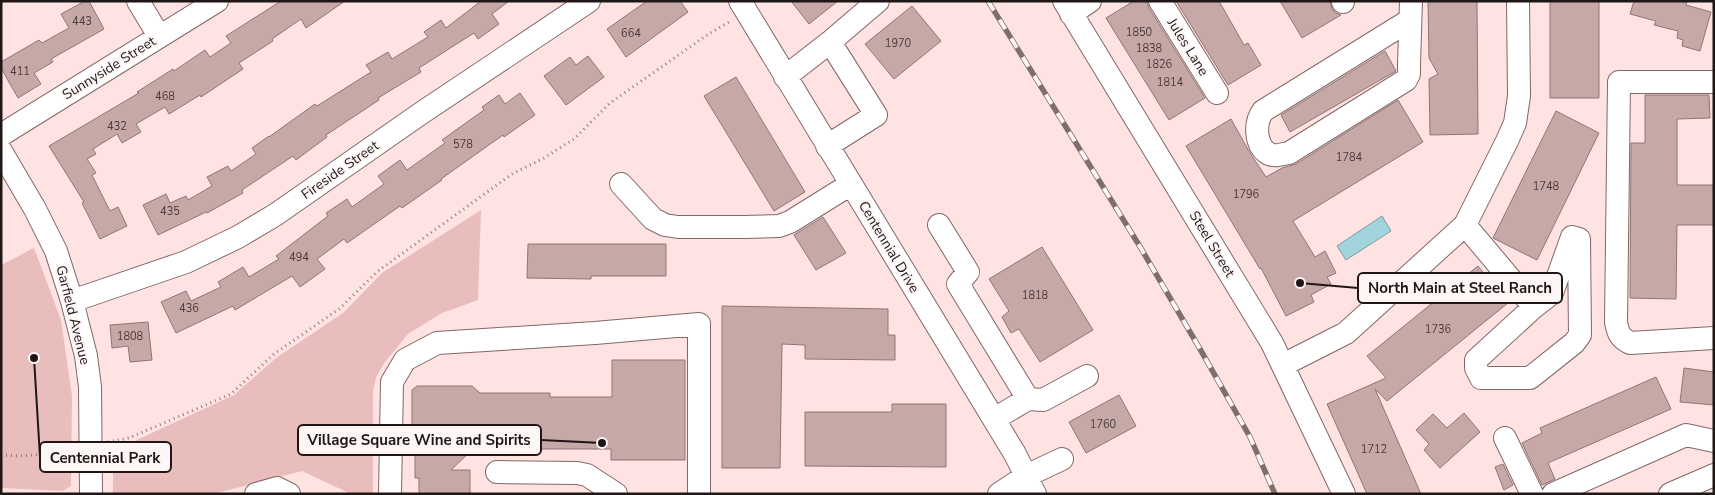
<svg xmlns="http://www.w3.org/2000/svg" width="1715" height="495" viewBox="0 0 1715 495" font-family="'Nunito Sans',sans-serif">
  <rect width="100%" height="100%" fill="#fee3e2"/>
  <!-- green -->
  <path fill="#e8bdbc" d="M481,210L478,300L442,313L408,334L385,362L376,377L373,392V494H351L302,471L213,494H113V446L128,444L234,395L276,358L343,313L382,273Z
    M34,248L61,320L72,396L71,486L63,491L1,488V265Z"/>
  <!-- water -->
  <path fill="#a2d4dc" stroke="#7b9ba1" d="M1382,216L1391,231L1346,260L1337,246Z"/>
  <!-- building -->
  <path fill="#c6a8a7" stroke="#917574" d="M85,1H89L104,29L51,59L53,62L34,73L41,84L18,98L1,68V62L39,40L42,43L69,28L61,14Z
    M281,1H345L306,28L301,19L272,39L273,41L239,63L243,69L201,97L200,95L169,114L165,107L136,124L141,132L122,143L117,134L93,149L96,154L87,159L96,173L92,175L110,211L118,207L127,226L100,239L82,203L84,202L49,146L139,93L137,92L173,69L174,71L205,50L210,57L231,43L226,36Z
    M481,1H509L492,14L499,24L478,39L474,33L419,68L421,72L378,98L379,100L326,135L327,137L296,160L293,156L242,190L243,193L207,213L206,212L158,235L143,205L166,194L170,203L186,196L188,200L212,186L207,177L228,166L231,171L256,154L252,148L269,136V137L315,104L317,106L371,72L366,65L388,52L392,59L428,37L424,32L441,20L446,28Z
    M647,1H680L688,12L626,57L607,29Z
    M791,1H838L809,24Z
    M1134,1H1147L1149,8L1205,98L1169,120L1106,18Z
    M1176,1H1219L1244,45L1248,43L1261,65L1228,85Z
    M1280,1H1330L1332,9L1336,13L1341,15L1302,38Z
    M1428,1H1477L1478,134L1430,135L1429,79L1438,74L1429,58Z
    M1550,1H1599V98H1550Z
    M1634,1H1687L1686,5L1711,12L1700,51L1682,46L1683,40L1677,38L1678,31L1654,25L1656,21L1630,14Z
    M912,6L941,41L894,79L865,44Z
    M1385,51L1396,71L1290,132L1281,115Z
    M588,56L604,77L566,105L544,76L570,57L576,65Z
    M736,77L805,192L774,211L704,96Z
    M520,93L535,115L504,137L503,135L441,179L442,180L402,208L400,206L347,243L344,239L317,259L325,269L300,287L292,276L235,310L233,306L176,333L161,302L186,291L191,301L221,287L218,282L243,267L249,277L279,259L276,256L328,216L326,213L347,199L352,207L384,184L378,176L400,160L407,170L445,143L442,140L484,110L482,107L499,95L505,104Z
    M1645,95H1709L1710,118L1677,119V185H1714V225H1677L1676,299L1630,298L1631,143H1645Z
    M1398,100L1423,142L1293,221L1315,257L1325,251L1336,273L1327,277L1331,284L1311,295L1314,302L1286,316L1261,268L1260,269L1186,146L1231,119L1250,153L1266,177L1282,168L1296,164Z
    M1556,111L1599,133L1537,260L1493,238Z
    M823,217L846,253L816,270L794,235Z
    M528,244H666V276H591V279L527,278Z
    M1042,247L1093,330L1040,362L1019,329L1011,333L1002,317L1009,311L989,279Z
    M1478,266L1508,303L1387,401L1375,389L1421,494H1367L1327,404L1386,378L1367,356Z
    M722,306L888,309V335H895V360L805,359V345L782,344L780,468H722Z
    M148,322L152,360L130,362L128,346L112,348L110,325Z
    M612,360H685V460H611V449H541V445H494L495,428L451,470H470V494H419V478H415V448H412V390L417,386H472L480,393H550V397H612Z
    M1684,368L1714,372V405L1680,402Z
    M1656,377L1671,409L1548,463L1555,479L1542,485L1522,443L1542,433L1540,428Z
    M1119,395L1136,426L1086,453L1069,422Z
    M892,404H946V467L805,466V412H892Z
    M1464,413L1480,432L1440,468L1424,450L1429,444L1416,430L1433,414L1447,428Z
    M1503,464L1513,485L1504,490L1495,467Z"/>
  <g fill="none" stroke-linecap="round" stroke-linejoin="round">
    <defs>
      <path id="minor" d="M138,1L159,36
        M740,1L1015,454L1035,494
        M1064,1L1272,343L1344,494
        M1160,1L1217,93
        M1343,1V2
        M1071,14L1090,1
        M1410,20L1263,111C1254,123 1255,146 1269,154C1275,157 1283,154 1289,153L1406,80L1409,74V65L1411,1
        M785,77L830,42L878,1
        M1714,82H1619L1616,322C1618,333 1620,338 1630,343L1714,338
        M1,135L217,1
        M827,146L876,115L830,42
        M1,151L35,209L56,251L72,301L86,356L90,387L91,494
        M621,184L653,219L665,225L678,227H744L779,226L790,222L851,184
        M939,225L968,272L958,284L1028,399
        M1465,225L1534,307L1552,293L1572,237L1579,239L1580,335L1574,343L1530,378H1481L1476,368V360L1534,307
        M72,301L186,262L238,237L275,215L420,114L589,1
        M1283,365L1346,333L1465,225L1507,141L1515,123L1519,96L1518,1
        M994,419L1028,399L1043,400L1087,376
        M1505,438L1532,494
        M497,472L577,473L587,475L616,494
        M256,494L277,488L289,494
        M390,494L392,382L405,360L437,343L595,333L699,324V494
        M999,494L1026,476L1062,459
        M1553,494L1686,435L1714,441
        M1670,494L1714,475"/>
    </defs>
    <!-- minor casing -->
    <use href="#minor" stroke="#836767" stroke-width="24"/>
    <!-- path -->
    <path stroke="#8f7c7c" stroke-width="3" stroke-dasharray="1 4" stroke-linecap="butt" d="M108,442L129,438L231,394L274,354L339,309L378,271L512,174L544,158L574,139L610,103L710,33L731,21
      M1,455L19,456L46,454L72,444"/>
    <!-- minor -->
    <use href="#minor" stroke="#fff" stroke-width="22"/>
    <defs>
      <path id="rail" d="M988,1L1139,245L1200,349L1250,437L1275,494"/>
    </defs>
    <!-- rail casing -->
    <use href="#rail" stroke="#806e6d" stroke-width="5.5"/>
    <!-- rail -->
    <use href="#rail" stroke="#fdf6f6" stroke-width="4" stroke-dasharray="11" stroke-linecap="butt"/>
  </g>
  <g text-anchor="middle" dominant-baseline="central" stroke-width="4.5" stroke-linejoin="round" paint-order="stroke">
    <!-- number labels -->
    <g font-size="11" fill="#4a3a3a">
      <text x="82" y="21">443</text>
      <text x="1139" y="32">1850</text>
      <text x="631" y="33">664</text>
      <text x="898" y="43">1970</text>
      <text x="1149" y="48">1838</text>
      <text x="1159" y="64">1826</text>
      <text x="20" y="71">411</text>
      <text x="1170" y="82">1814</text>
      <text x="165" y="96">468</text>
      <text x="117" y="126">432</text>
      <text x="463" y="144">578</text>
      <text x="1349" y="157">1784</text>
      <text x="1546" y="186">1748</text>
      <text x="1246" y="194">1796</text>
      <text x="170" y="211">435</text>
      <text x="299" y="257">494</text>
      <text x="1035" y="295">1818</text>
      <text x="189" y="308">436</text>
      <text x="1438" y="329">1736</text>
      <text x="130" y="336">1808</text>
      <text x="1103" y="424">1760</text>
      <text x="1374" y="449">1712</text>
    </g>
    <!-- street labels -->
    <g font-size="14" fill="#211616" stroke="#fdf6f6">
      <text transform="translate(1188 47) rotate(58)">Jules Lane</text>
      <text transform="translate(109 68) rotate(-32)">Sunnyside Street</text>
      <text transform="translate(340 170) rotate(-35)">Fireside Street</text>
      <text transform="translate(1212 244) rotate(59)">Steel Street</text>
      <text transform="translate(889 247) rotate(59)">Centennial Drive</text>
      <text transform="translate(73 315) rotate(76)">Garfield Avenue</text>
    </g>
  </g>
  <!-- callouts -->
  <path fill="none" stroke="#211616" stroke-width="2" d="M1300 283L1358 288M602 443L541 440M34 358L40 457"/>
  <g fill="#211616" stroke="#fdf6f6" stroke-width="2">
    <circle cx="1300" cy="283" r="5"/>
    <circle cx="602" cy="443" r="5"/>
    <circle cx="34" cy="358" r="5"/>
  </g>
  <g fill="#fdf6f6" stroke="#211616" stroke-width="2">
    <rect x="1358" y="273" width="204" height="30" rx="5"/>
    <rect x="298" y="425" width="243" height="30" rx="5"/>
    <rect x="40" y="442" width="131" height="30" rx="5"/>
  </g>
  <g font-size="15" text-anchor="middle" font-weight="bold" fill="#211616">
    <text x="1460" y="293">North Main at Steel Ranch</text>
    <text x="419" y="445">Village Square Wine and Spirits</text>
    <text x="105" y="463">Centennial Park</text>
  </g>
  <!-- border -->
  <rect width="1715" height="495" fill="none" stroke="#211616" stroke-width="5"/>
</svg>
